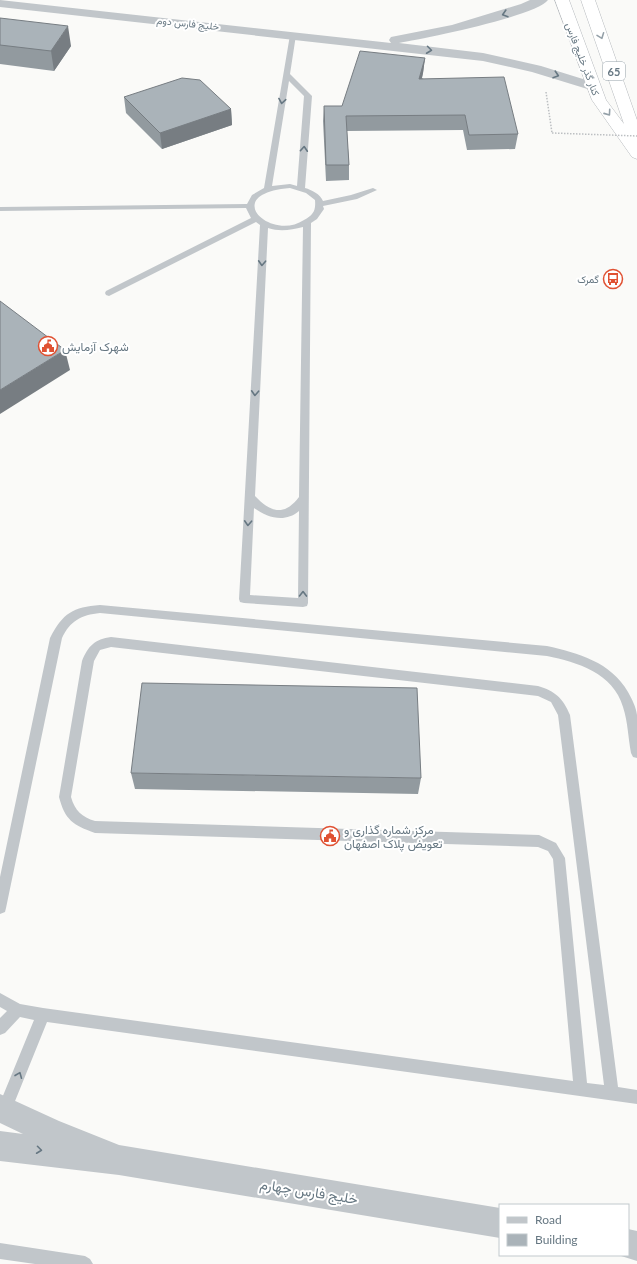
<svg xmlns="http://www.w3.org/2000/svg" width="637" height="1264" viewBox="0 0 637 1264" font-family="Lato,Vazirmatn,sans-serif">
  <rect width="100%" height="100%" fill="#fafaf8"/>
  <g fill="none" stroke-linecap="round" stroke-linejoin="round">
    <defs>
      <path id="highway" d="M555,0H569L606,100L624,124L581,0H595L637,120V159L632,157L592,100Z"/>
    </defs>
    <!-- highway casing -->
    <use href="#highway" stroke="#b5b9bd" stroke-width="1"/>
    <!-- path -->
    <path stroke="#bcbfc2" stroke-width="1.5" stroke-dasharray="1.5 1.5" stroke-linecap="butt" d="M546,92L552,133"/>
    <!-- lane -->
    <path fill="#c1c6ca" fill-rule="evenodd" d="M293,33L296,35L290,74L312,96L305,188C312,190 320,194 323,201L351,195L373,188L377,190L357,199L323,206L324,209L317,219L311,223L308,603L307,606L303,607L244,603L240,602L239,599L260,225L256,222L109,296L106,295L105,293L106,291L251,218L246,208L0,211V207L247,204L252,195L264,188L290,35ZM289,81L304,96L297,186L290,184L272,186ZM290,188L306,193L315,200C316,211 313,215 304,220C271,242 219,194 290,188ZM303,227L299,497C284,517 270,512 255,496L268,228C280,232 291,230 303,227ZM254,508C268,518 285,523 299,511L298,598L250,595Z
      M100,605L547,646C578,653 611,662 628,692C632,699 636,707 637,715C637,729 637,744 637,758L633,757L631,753C628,738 628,722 623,707C613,673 577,662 547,656L100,613C81,615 70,621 62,638L6,908L5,912L0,914V877L50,638C63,613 73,607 100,605Z
      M111,637L538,686C555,691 563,698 570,715L618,1087L637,1090V1104L47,1022L9,1116L4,1118L0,1116V1103L34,1020L20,1017L5,1033L0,1035V1018L7,1011L0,1007V993L20,1004L43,1008L573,1081L553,859L548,851L538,847L95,833C73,825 65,820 59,797L82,661C88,646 95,639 111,637ZM111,647L538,696L551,702L558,715L604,1085L587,1083L565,858L556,843L539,835L95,821C82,817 75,811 71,797L94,661L100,650Z
      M0,1243L85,1256L90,1259L93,1264H35L0,1259Z"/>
    <!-- street -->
    <path fill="#c1c6ca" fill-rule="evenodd" d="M0,0L391,43L389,40L391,37L452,25L521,4L530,0H548C537,16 423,39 399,43L483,53L541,66L599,84L601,87L599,90L594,91L532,72L483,61L0,7Z
      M0,1094L59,1121L119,1145L500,1208V1238L119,1175L0,1161V1131L23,1134L0,1123Z
      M628,1229L637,1231V1261L618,1255H628Z"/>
    <!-- highway -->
    <use href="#highway" fill="#fff" fill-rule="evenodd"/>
    <!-- path-bridge -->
    <path stroke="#bcbfc2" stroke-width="1.5" stroke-dasharray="1.5 1.5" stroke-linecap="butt" d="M552,133L637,136"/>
  </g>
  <!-- wall -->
  <path fill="#929a9f" d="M0,18L71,46L54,71L0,64Z
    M425,58L423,73L422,78L518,134L515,149L467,150L463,130L347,131L349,165V180L326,181L323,121L324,106H342Z
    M124,97L231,109L232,125L162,149L126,113Z
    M131,773L421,778L418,794L135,789Z"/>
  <!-- shaded-wall -->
  <path fill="#777d82" d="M68,26L71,46L54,71L51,51Z
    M425,58L423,73L418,94L419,79Z
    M231,109L232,125L162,149L160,133Z
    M65,350L70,370L0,414V390Z"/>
  <!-- building -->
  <path fill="#aab3b9" stroke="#777d82" d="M0,18L68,26L51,51L0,45Z
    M360,51L425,58L419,79L504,77L518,134L469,135L465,115L346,116L349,165H326L324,106H342Z
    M182,78L200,80L231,109L160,133L124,97Z
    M0,301L65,350L0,390Z
    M142,683L417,688L421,778L131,773Z"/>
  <!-- one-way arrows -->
  <defs><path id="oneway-chevron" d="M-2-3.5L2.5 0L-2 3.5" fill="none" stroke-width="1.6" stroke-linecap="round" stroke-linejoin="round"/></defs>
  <g stroke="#667782">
    <use href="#oneway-chevron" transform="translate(505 14) rotate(163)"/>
    <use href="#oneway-chevron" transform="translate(429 50) rotate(7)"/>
    <use href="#oneway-chevron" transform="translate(556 75) rotate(18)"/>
    <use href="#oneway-chevron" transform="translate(282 101) rotate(99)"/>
    <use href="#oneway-chevron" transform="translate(304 149) rotate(-86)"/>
    <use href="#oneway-chevron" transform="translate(262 263) rotate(93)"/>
    <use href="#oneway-chevron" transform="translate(255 393) rotate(93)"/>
    <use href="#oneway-chevron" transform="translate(248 523) rotate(93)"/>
    <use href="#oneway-chevron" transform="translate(303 594) rotate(-89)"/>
    <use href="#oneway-chevron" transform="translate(19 1075) rotate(-68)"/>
    <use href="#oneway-chevron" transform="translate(39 1150) rotate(7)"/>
  </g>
  <g stroke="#94a0a8">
    <use href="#oneway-chevron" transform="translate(601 36) rotate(69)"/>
    <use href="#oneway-chevron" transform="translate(608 113) rotate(55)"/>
  </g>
  <!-- icons -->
  <defs>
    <symbol id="bus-ring" viewBox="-11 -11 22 22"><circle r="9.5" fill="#fff" stroke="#e05132" stroke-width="1.5"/><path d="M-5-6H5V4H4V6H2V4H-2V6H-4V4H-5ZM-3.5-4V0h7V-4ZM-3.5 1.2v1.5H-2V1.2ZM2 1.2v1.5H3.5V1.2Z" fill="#e05132"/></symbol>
    <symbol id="civic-ring" viewBox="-11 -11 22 22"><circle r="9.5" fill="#fff" stroke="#e05132" stroke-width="1.5"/><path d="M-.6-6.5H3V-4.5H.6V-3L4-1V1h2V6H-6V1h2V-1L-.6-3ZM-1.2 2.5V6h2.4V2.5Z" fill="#e05132"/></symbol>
  </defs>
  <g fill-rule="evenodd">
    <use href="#bus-ring" x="602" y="268" width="22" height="22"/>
    <use href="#civic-ring" x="37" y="335" width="22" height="22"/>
    <use href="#civic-ring" x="319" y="825" width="22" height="22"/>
  </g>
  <g text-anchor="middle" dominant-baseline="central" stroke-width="4" stroke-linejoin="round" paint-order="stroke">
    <!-- far-street labels -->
    <g font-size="10" fill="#667782" stroke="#fff">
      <text transform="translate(188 23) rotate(6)">خلیج فارس دوم</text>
      <text transform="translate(583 59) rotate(69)">کنار گذر خلیج فارس</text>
    </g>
    <!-- far-poi labels -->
    <g font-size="10" fill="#667782" stroke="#fff" text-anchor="end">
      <text x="599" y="279">گمرک</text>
    </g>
    <!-- shield labels -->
    <rect fill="#fff" stroke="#94a0a8" stroke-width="1" x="603" y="62" width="22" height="18" rx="3"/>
    <g font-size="11" font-weight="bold" fill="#667782">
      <text x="614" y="71">65</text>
    </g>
    <!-- poi labels -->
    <g font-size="12" fill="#667782" stroke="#fff" text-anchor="start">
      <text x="62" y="346">شهرک آزمایش</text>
      <text x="344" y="829">مرکز شماره گذاری و<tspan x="344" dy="14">تعویض پلاک اصفهان</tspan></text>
    </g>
    <!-- near-street labels -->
    <g font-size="14" fill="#667782" stroke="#fff">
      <text transform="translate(309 1191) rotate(9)">خلیج فارس چهارم</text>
    </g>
  </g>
  <!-- legend -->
  <rect x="499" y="1204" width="130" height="52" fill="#ffffff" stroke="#c2c9cd"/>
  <rect x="507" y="1217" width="20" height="6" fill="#c1c6ca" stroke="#c2c9cd"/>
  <text x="535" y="1224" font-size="12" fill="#667782">Road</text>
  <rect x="507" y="1234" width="20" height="12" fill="#aab3b9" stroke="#c2c9cd"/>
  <text x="535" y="1244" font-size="12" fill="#667782">Building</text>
</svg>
